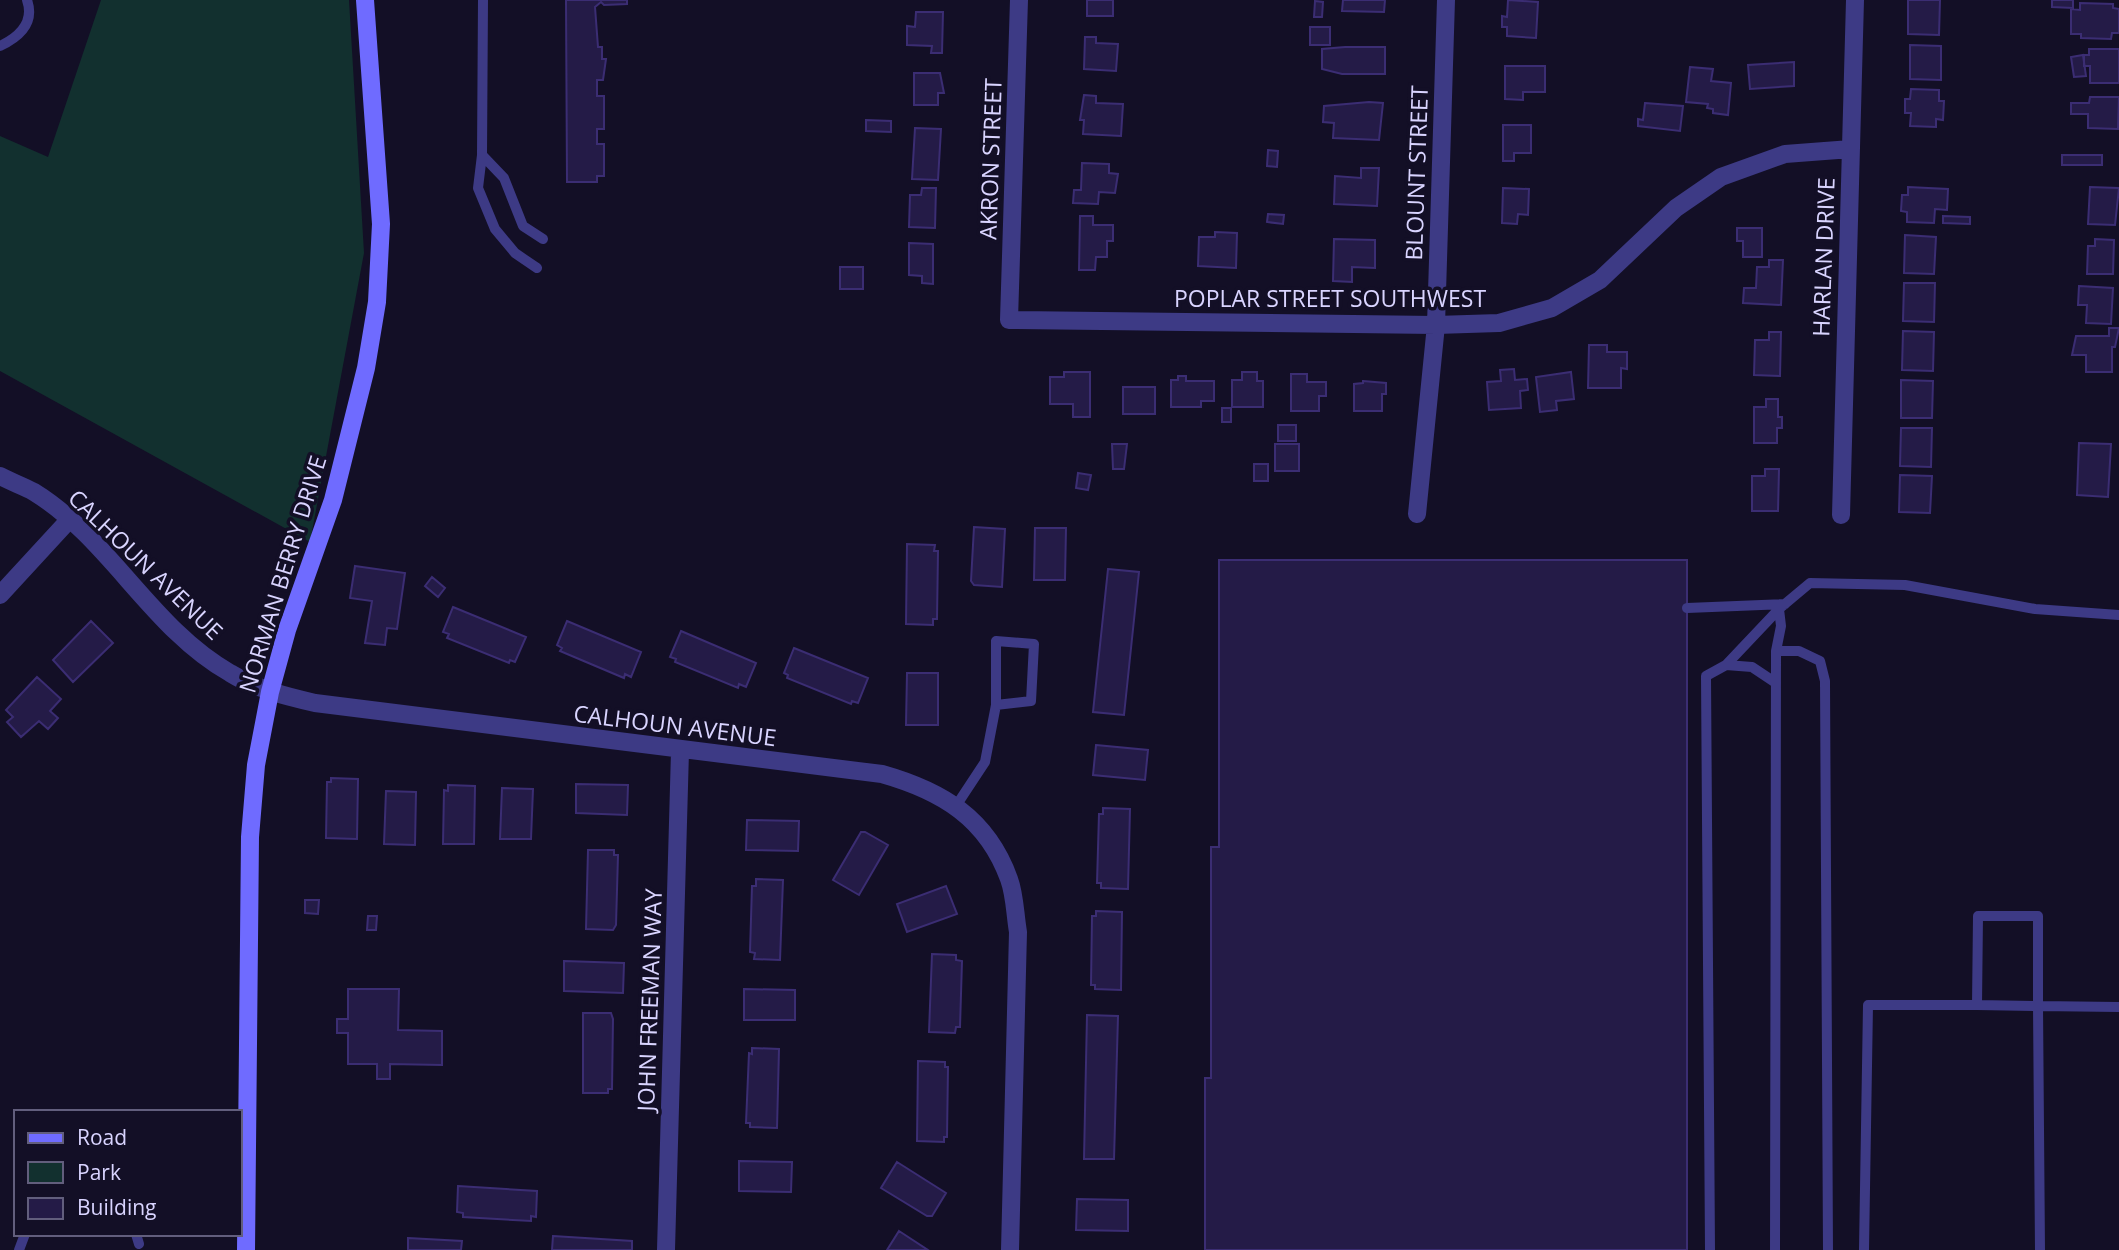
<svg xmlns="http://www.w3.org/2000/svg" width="2119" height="1250" viewBox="0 0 2119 1250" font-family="'Open Sans',sans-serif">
  <rect width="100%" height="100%" fill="#130f26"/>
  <!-- green -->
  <path fill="#12302f" d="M101,0H349L364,253L310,542L0,371V136L48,157Z"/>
  <!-- building -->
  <path fill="#241b47" stroke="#3b2d73" stroke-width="2" d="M566,0H627V4L604,5L601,2L595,7L598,47H602V59H606L603,80H597V96H604V129H597V144H604V176H597V182H567Z
    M1087,0H1113V16H1087Z
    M1343,0H1385L1384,12L1342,11Z
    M1508,0L1538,2L1536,38L1507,36V27H1502V16L1507,17Z
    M1908,0H1940L1939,35L1908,34Z
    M2052,0H2073V8L2052,7Z
    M1315,1L1323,2L1322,17H1314Z
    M2080,3L2113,4V8L2119,9V33H2112L2111,39L2081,38V34H2071V9L2080,10Z
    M916,12H943L942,53H931L932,46L907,45V26L915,27Z
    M1310,27H1330V45H1310Z
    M1085,37H1096V43L1118,44L1116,71L1084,69Z
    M1910,45L1941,46V80L1910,79Z
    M1345,47H1385V74H1342L1322,69V49Z
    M2089,49H2119V83H2090V66H2084V55H2089Z
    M2083,55L2086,76L2074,77L2071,57Z
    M1794,62V86L1750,89L1748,65Z
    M1505,66H1545V92H1523V100L1505,99Z
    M1690,67L1713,69L1711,81L1731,83L1728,115L1713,113V109L1707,108L1708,104L1686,102Z
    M914,73H940L944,93H938V105H914Z
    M1911,89L1939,90V101H1944L1943,120L1936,119V127L1910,126L1911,113H1905V99H1910Z
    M1084,95L1096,96V103L1123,104L1121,136L1083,134L1084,120H1080Z
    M2090,97H2119L2118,129L2088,128V114H2071V103H2089Z
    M1369,102L1383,103L1379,140L1333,138L1334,123L1323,122L1324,106Z
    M1645,103L1683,106L1680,131L1638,126V119L1643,120Z
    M866,120L891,121V132L866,131Z
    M1503,125H1531V153H1514V161H1503Z
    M915,128L941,129L938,180L912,179Z
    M1268,150L1278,151L1277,167L1267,166Z
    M2062,155H2102V165H2062Z
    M1082,163L1109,164V173L1118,174L1115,193L1099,192L1098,204L1073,203L1074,190H1081Z
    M1361,168H1379L1377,206L1334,204L1335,176L1361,178Z
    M1908,187L1948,189L1947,210L1935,209L1934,223L1907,222V212L1901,211L1902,195H1908Z
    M2090,187L2119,188L2115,225L2088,224Z
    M922,188H936L935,228L909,227L910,195H921Z
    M1503,188L1529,189L1528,215L1518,214L1517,224L1502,223Z
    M1268,214L1284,215L1283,224L1267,222Z
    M1080,216H1093V225H1113V241H1107V257H1096L1095,270H1079Z
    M1943,216L1970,217V224L1943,223Z
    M1737,228H1762V257H1743V241H1737Z
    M1215,232L1237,233L1236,268L1198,266L1199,237H1215Z
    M1905,235L1936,237L1934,274L1904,273Z
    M1334,239L1375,240V268L1352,267V282L1333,281Z
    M2095,239L2114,240L2113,274H2087L2088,246H2095Z
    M909,243L933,244V284L922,283V276L909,275Z
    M1769,260H1783L1781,305L1743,303L1744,288H1756L1757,267H1769Z
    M840,267H863V289H840Z
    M1904,283H1935L1934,322L1903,321Z
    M2079,286L2113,288L2111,324L2086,323L2087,305H2078Z
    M2109,328H2119L2115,347H2112V372H2086V355H2072L2076,336H2109Z
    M1903,331L1934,332L1933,371L1902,370Z
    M1769,332H1781L1780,376L1754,375L1755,340H1769Z
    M1589,345H1607V352H1627V369L1621,368V388H1588Z
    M1514,369L1515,380L1527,379L1528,390L1520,391L1521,408L1489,410L1487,382L1501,381L1500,370Z
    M1064,372H1090V417H1073V404H1050V377H1064Z
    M1242,372H1257V381H1263V407H1232V380H1242Z
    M1571,372L1574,399L1556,401L1557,410L1540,412L1536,377Z
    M1291,374H1307V382H1326V396H1319V411H1291Z
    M1178,376H1186V381H1214V401H1201V407H1171V380H1178Z
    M1901,380L1933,381L1932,418H1901Z
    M1363,381L1386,383V394H1382V411H1354V384L1363,383Z
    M1123,387H1155V414H1123Z
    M1766,399H1778V417H1782V428H1777V443H1754V407H1766Z
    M1222,408H1231V422H1222Z
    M1278,425H1296V441H1278Z
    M1901,428H1932L1931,467L1900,466Z
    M2079,443L2111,444L2108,497L2077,495Z
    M1112,444H1127L1124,469H1113Z
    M1275,444H1299V471H1275Z
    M1254,464H1268V481H1254Z
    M1765,469H1779L1778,511H1752V476H1765Z
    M1078,473L1091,475L1088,490L1076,488Z
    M1900,475L1932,476L1930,513L1899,512Z
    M974,527L1005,529L1002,587L974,585L971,581Z
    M1035,528H1066L1065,580H1034Z
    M907,544L935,545L934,551H938L937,619H933V625L906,624Z
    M1219,560H1687V1250H1205V1078H1211V847H1219Z
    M355,566L405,573L397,629L387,628L385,645L365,643L372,601L350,598Z
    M1108,569L1139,572L1124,715L1093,712Z
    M432,577L445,588L438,597L425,586Z
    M453,607L526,637L515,662L510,660L509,663L447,638L449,634L443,632Z
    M91,621L113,643L73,682L53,660Z
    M567,621L641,652L631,677L625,674L624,678L560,651L562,648L557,645Z
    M681,631L756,663L746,687L739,684L738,688L675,662L676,659L670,657Z
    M794,648L868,678L858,703L852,701L851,704L787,678L788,675L784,673Z
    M907,673H938V725H906Z
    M37,677L61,699L50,711L58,718L48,729L39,721L21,737L7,722L13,717L6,710Z
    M1096,745L1148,750L1145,780L1093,775Z
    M331,778L358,779L357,839L326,838L327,782H331Z
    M576,784L628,785L627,815L576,813Z
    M448,785L475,786L474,844H443L444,790L448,791Z
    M502,788L533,789L531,839H500Z
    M386,791L416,792L415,845L384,844Z
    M1103,808L1130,809L1128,889L1101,888V883H1097L1099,814H1103Z
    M747,820L799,821L798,851L746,850Z
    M861,832H865L888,845L859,895L833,880Z
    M588,850H614V855H618L616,925L613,930L586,929Z
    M756,879L783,880L780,960L754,959L755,953L750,952L752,886H756Z
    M946,886L957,914L907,932L897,904Z
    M305,900H319L318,914L305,913Z
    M1096,911L1122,912L1121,990L1095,989V985H1091L1092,916H1096Z
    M368,916H377L376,930H367Z
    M932,954L956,955V960L962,961L960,1027H956L955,1033L929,1032Z
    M564,961L624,963L623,993L564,991Z
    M348,989H399L398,1030L442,1031V1065L390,1064V1079H377V1064H348V1033H337V1019H348Z
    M744,989L795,990V1020H744Z
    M583,1013H611L613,1019L612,1089H608V1093H583Z
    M1087,1015L1118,1016L1114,1159H1084Z
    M752,1048L779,1049L777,1128L750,1127V1123H746L749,1053L752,1054Z
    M918,1061L945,1062V1067H948L947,1137H944V1142L917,1141Z
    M739,1161L792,1162L791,1192L739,1191Z
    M897,1162L946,1193L932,1216H927L881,1188Z
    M458,1186L537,1191L536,1217L531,1216V1221L463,1217V1213L457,1212Z
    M1077,1199L1128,1200V1231L1076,1230Z
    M899,1231L928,1250H887Z
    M553,1236L632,1241V1250H552Z
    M408,1238L462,1241L461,1250H408Z"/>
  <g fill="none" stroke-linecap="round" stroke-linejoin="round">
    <!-- lane -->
    <path stroke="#3d3a85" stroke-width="10" d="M483,0L482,155L478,188L495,229L515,253L537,268
      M0,46C19,37 35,23 27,0
      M482,155L504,178L523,226L543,239
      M1687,608L1785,604
      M1776,651H1799L1820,661L1825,681L1828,1250
      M1726,665L1752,667L1776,683
      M956,806L985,762L996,705L1031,701L1034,644L996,641V705
      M1977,1005L2038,1006L2040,1250
      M136,1234L139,1244
      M19,1250L25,1234
      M1710,1250L1706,676L1726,665L1779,609L1810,583L1905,585L2035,609L2119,615
      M1775,1250L1776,651L1781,626L1779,609
      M1864,1250L1868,1005H1977L1978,916H2038V1006L2119,1007"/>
    <!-- street -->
    <path stroke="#3d3a85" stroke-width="18" d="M1019,0L1009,320L1436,325L1499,323L1552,308L1600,280L1676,208L1721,177L1785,154L1851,149
      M0,476C11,482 23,486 34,492C110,539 152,629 230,673C256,689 285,696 315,703L882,774C942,791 987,818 1009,879C1015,895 1015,915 1018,932L1010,1250
      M1417,514L1436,325L1446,0
      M1841,515L1855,0
      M0,595L69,520
      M666,1250L680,751"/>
    <!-- secondary -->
    <path stroke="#6f6bff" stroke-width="18" d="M246,1250L250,837L256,765L270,692L287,630L333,500L366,368L377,302L381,224L365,0"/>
  </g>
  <g text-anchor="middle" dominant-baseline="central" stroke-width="7" stroke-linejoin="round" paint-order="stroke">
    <!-- street labels -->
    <g font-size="23" fill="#d9d4ff" stroke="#130f26">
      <text transform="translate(990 159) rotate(-88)">AKRON STREET</text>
      <text transform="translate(1416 173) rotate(-88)">BLOUNT STREET</text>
      <text transform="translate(1823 257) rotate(-88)">HARLAN DRIVE</text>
      <text x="1330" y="298">POPLAR STREET SOUTHWEST</text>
      <text transform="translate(146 564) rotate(44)">CALHOUN AVENUE</text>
      <text transform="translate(282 574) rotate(-73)">NORMAN BERRY DRIVE</text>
      <text transform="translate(675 725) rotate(7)">CALHOUN AVENUE</text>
      <text transform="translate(649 1000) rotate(-88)">JOHN FREEMAN WAY</text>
    </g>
  </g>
  <!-- legend -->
  <rect x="14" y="1110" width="228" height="126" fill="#130f26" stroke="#625e7d" stroke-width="2"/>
  <rect x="28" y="1133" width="35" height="10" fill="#6f6bff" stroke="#625e7d" stroke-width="2"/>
  <text x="77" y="1145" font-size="21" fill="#d9d4ff">Road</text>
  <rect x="28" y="1162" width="35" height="21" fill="#12302f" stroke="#625e7d" stroke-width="2"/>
  <text x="77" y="1180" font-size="21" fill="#d9d4ff">Park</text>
  <rect x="28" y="1198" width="35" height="21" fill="#241b47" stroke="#625e7d" stroke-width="2"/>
  <text x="77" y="1215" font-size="21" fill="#d9d4ff">Building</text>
</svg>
